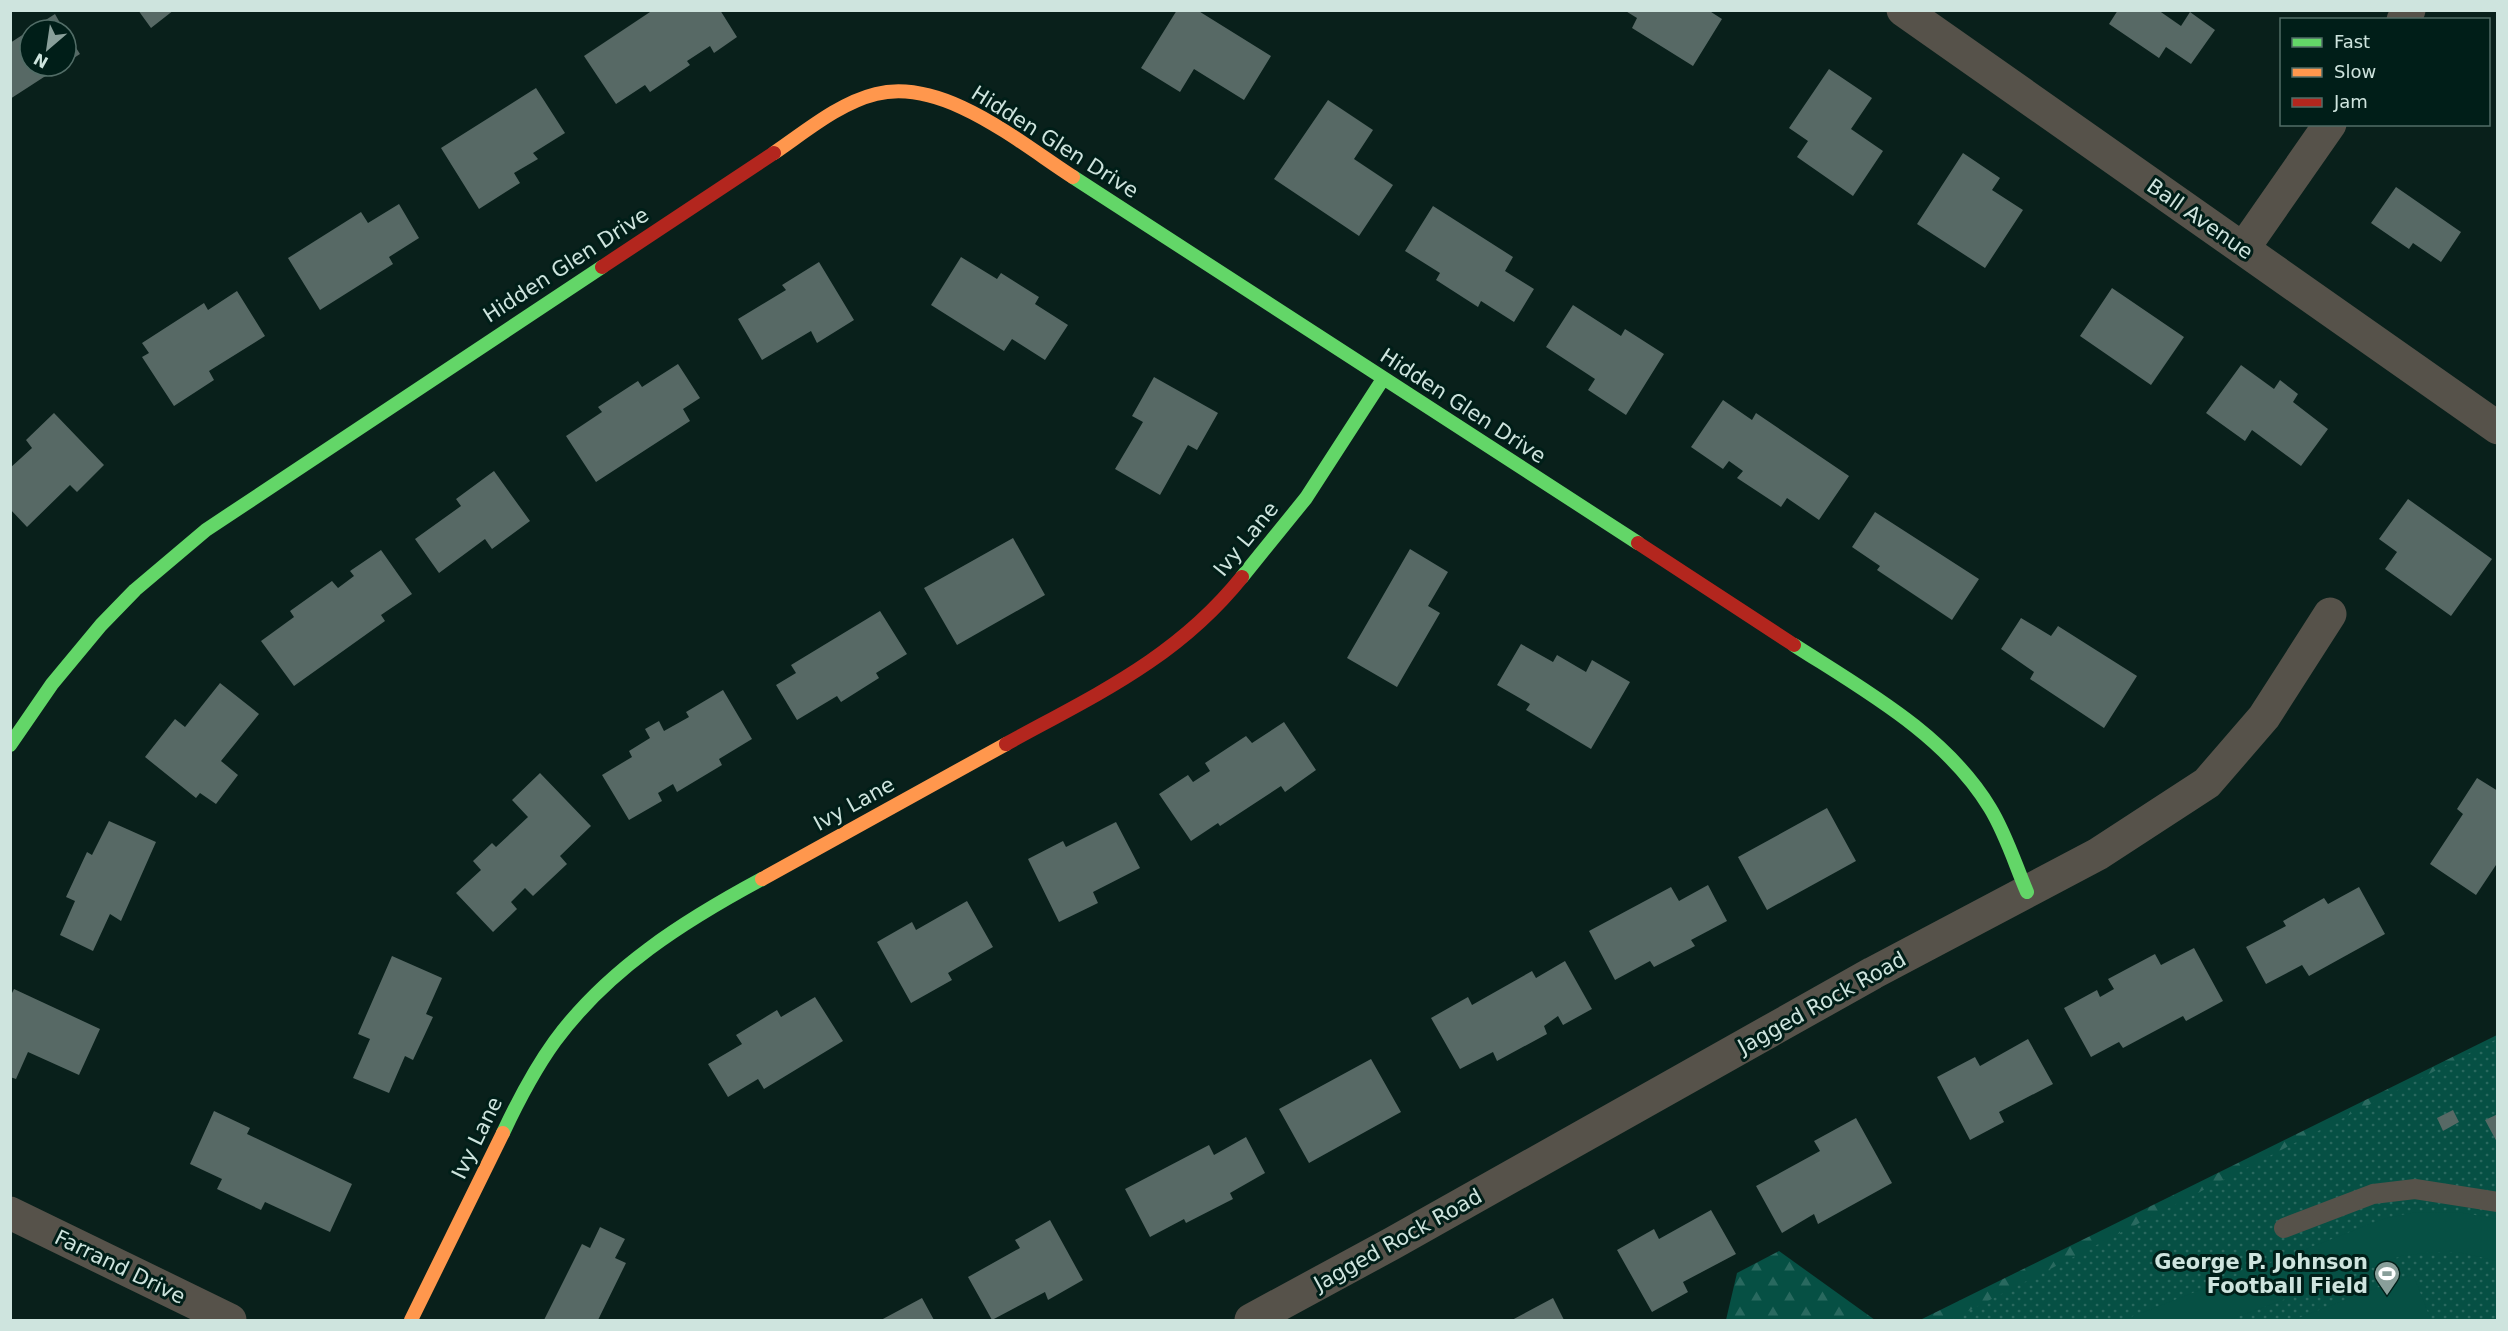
<svg xmlns="http://www.w3.org/2000/svg" width="2508" height="1331" viewBox="0 0 2508 1331" font-family="'DejaVu Sans',sans-serif">
  <defs>
    <pattern id="forest-firs" width="22" height="20" patternUnits="userSpaceOnUse" patternTransform="scale(1.5)"><rect width="22" height="20" fill="#065044"/><path d="M5 1l3.5 6h-7zM16 11l3.5 6h-7z" fill="#29695f"/></pattern>
    <pattern id="park-dots" width="8" height="8" patternUnits="userSpaceOnUse" patternTransform="scale(1.5)"><rect width="8" height="8" fill="#065044"/><path d="M2 2h.1M6 6h.1" fill="none" stroke="#29695f" stroke-width="1.8" stroke-linecap="round"/></pattern>
  </defs>
  <rect width="100%" height="100%" fill="#09201b"/>
  <!-- forest -->
  <path fill="url(#forest-firs)" d="M2497,1035V1104L2018,1320H1920Z
    M1779,1251L1875,1320H1726L1737,1273Z"/>
  <!-- park -->
  <path fill="url(#park-dots)" d="M2497,1039V1320H1951Z"/>
  <!-- pitch -->
  <path fill="#065044" d="M2458,1212L2497,1219V1261L2458,1252H2433L2401,1256L2229,1320H2123L2383,1219L2411,1213Z
    M2413,1274L2431,1320H2293Z"/>
  <!-- building -->
  <path fill="#576965" d="M138,10H174L151,28Z
    M653,10H720L737,37L714,53L710,46L687,61L690,65L650,92L645,85L616,104L584,56Z
    M1177,10H1197L1271,56L1244,100L1194,69L1180,92L1141,68Z
    M1624,10H1708L1722,19L1693,66L1632,28L1637,18Z
    M2118,10H2158L2181,26L2190,12L2215,30L2191,64L2166,47L2159,58L2109,24Z
    M55,14L64,30H30Z
    M30,30V66H61L10,99V43Z
    M66,32L80,54L66,63Z
    M1829,69L1872,98L1851,129L1883,151L1853,196L1797,157L1808,141L1789,128Z
    M536,88L565,133L533,153L538,159L514,173L520,183L479,209L441,148Z
    M1328,100L1373,130L1354,159L1393,185L1359,236L1274,179Z
    M1963,153L2000,178L1992,190L2023,210L1985,268L1917,224Z
    M2396,187L2461,232L2441,262L2413,243L2409,249L2371,223Z
    M399,204L419,238L389,257L393,264L320,310L288,258L361,212L368,223Z
    M1433,206L1513,257L1505,271L1534,289L1514,322L1481,301L1478,307L1436,280L1440,273L1405,251Z
    M961,257L997,279L1001,273L1039,297L1035,304L1068,325L1045,360L1012,339L1004,351L931,305Z
    M819,262L854,320L817,343L811,331L762,360L738,319L786,290L782,285Z
    M2112,288L2184,337L2151,385L2080,336Z
    M237,291L265,336L209,371L214,380L174,406L142,357L149,353L142,343L204,303L208,310Z
    M1573,305L1621,336L1625,329L1664,354L1626,415L1588,390L1595,379L1546,347Z
    M678,364L700,398L683,409L690,421L596,482L566,436L602,412L598,407L638,381L642,387Z
    M2241,365L2274,389L2280,380L2298,394L2293,402L2328,429L2301,466L2252,430L2245,441L2206,413Z
    M1154,377L1218,413L1197,450L1188,445L1160,495L1115,469L1143,422L1132,416Z
    M1723,400L1752,420L1756,413L1849,476L1819,520L1787,498L1781,507L1737,478L1743,471L1729,461L1723,469L1691,447Z
    M54,413L104,465L77,492L70,485L27,527L10,509V468L32,448L26,440Z
    M494,471L530,521L492,549L485,539L439,573L415,539L461,506L456,499Z
    M2408,499L2492,559L2451,616L2385,569L2397,552L2379,539Z
    M1875,512L1979,579L1952,620L1877,570L1880,566L1852,547Z
    M1013,538L1045,595L957,645L924,588Z
    M1410,549L1448,572L1428,606L1440,613L1397,687L1347,658Z
    M381,550L412,594L381,615L385,621L294,686L261,641L294,617L290,611L332,581L338,588L354,576L350,571Z
    M880,611L907,654L876,673L879,678L841,702L837,696L797,720L776,685L796,673L791,665Z
    M2021,618L2051,636L2058,626L2137,676L2104,728L2030,679L2034,672L2001,649Z
    M1521,644L1553,662L1557,655L1586,672L1592,660L1630,682L1591,749L1526,710L1530,704L1497,685Z
    M220,683L259,714L221,761L238,775L216,804L200,793L196,798L145,757L175,719L185,727Z
    M723,690L752,739L719,759L722,765L677,792L673,784L658,793L662,801L629,820L602,775L632,757L629,751L650,738L645,729L659,721L664,731L689,717L686,712Z
    M1284,722L1316,770L1285,792L1281,786L1220,826L1218,823L1191,841L1159,794L1188,775L1193,782L1210,771L1205,763L1246,736L1252,743Z
    M540,773L591,826L560,856L567,864L533,896L525,888L511,902L517,909L493,932L456,893L481,870L473,861L492,843L496,847L528,817L512,800Z
    M2477,778L2498,791V862L2476,895L2430,864L2463,814L2457,809Z
    M1827,808L1856,861L1767,910L1738,857Z
    M109,821L156,842L121,921L110,914L93,951L60,935L75,901L66,897L87,852L92,855Z
    M1116,822L1140,868L1093,892L1098,903L1059,922L1028,859L1063,841L1066,847Z
    M1708,885L1727,921L1691,940L1695,946L1654,967L1650,961L1615,980L1589,931L1671,887L1679,901Z
    M2359,887L2385,934L2309,976L2302,965L2266,984L2246,947L2286,926L2283,921L2324,898L2328,904Z
    M967,901L993,947L948,973L952,980L911,1003L877,942L912,922L916,930Z
    M2194,948L2223,1001L2186,1021L2183,1016L2123,1048L2119,1042L2091,1057L2064,1008L2097,990L2100,997L2114,989L2108,979L2155,954L2161,965Z
    M392,956L442,978L426,1014L433,1017L413,1060L405,1056L389,1093L353,1078L370,1039L358,1034Z
    M1565,961L1592,1009L1563,1025L1558,1016L1544,1026L1547,1034L1497,1061L1493,1052L1460,1069L1431,1018L1468,997L1472,1005L1532,971L1536,978Z
    M14,989L100,1029L79,1075L28,1052L16,1079L10,1077V997Z
    M815,997L843,1041L764,1089L758,1079L728,1097L708,1064L742,1044L736,1035L777,1010L781,1017Z
    M2028,1039L2053,1084L1999,1112L2004,1122L1970,1140L1937,1077L1975,1057L1980,1066Z
    M1371,1059L1401,1112L1309,1163L1279,1109Z
    M2453,1110L2459,1122L2443,1131L2437,1118Z
    M214,1111L250,1128L247,1134L352,1184L330,1232L265,1202L261,1210L217,1189L222,1179L190,1164Z
    M2498,1114V1144L2485,1120Z
    M1856,1118L1892,1183L1818,1224L1814,1214L1782,1233L1756,1186L1820,1151L1814,1141Z
    M1246,1137L1265,1173L1230,1193L1233,1199L1186,1223L1184,1219L1150,1237L1125,1189L1209,1145L1214,1155Z
    M1711,1210L1736,1254L1683,1282L1688,1292L1652,1312L1617,1250L1654,1229L1659,1239Z
    M1050,1220L1083,1280L1048,1300L1045,1292L992,1320L968,1277L1020,1248L1015,1240Z
    M600,1227L625,1239L615,1258L626,1263L598,1320H544L582,1244L590,1248Z
    M922,1298L934,1320H881Z
    M1553,1298L1564,1320H1512Z"/>
  <g fill="none" stroke-linecap="round" stroke-linejoin="round">
    <!-- lane -->
    <path stroke="#56524a" stroke-width="20" d="M2284,1228L2373,1194L2415,1189L2498,1202"/>
    <!-- street -->
    <path stroke="#56524a" stroke-width="33" d="M1903,10L2498,428
      M2403,20L2409,10
      M2243,249L2330,124
      M10,1213L230,1320
      M1251,1320L1393,1243L1873,973L2098,854L2207,783L2264,717L2330,614"/>
    <!-- fast -->
    <path stroke="#63d668" stroke-width="14" d="M1073,177L1638,543
      M1242,577L1306,498L1383,379
      M1794,645C1864,690 1946,735 1990,808C2006,834 2015,864 2027,892
      M10,745L52,684L101,625L135,590L206,530L602,267
      M503,1133C518,1101 534,1070 555,1041C608,969 684,921 762,879"/>
    <!-- slow -->
    <path stroke="#ff974d" stroke-width="14" d="M774,153C805,132 839,103 876,94C943,77 1020,143 1073,177
      M762,879L1006,744
      M411,1320L503,1133"/>
    <!-- jam -->
    <path stroke="#b3261e" stroke-width="14" d="M602,267L774,153
      M1638,543L1794,645
      M1006,744C1095,695 1176,659 1242,577"/>
  </g>
  <!-- icons -->
  <defs>
    <symbol id="stadium-pin" viewBox="-11 -11 22 30"><path d="M0 17L-7.5 6A9.5 9.5 0 1 1 7.5 6Z" fill="#899f9a" stroke="#001e18"/><path d="M0-5a6.5 5 0 1 0 0 10a6.5 5 0 1 0 0-10ZM-3.5-1.8h7v3.6h-7Z" fill="#fff"/></symbol>
  </defs>
  <g fill-rule="evenodd">
    <use href="#stadium-pin" x="2372" y="1259" width="30" height="40"/>
  </g>
  <g text-anchor="middle" dominant-baseline="central" stroke-width="6" stroke-linejoin="round" paint-order="stroke">
    <!-- street labels -->
    <g font-size="21" fill="#cee4de" stroke="#001e18">
      <text transform="translate(1055 142) rotate(32)">Hidden Glen Drive</text>
      <text transform="translate(2200 219) rotate(35)">Ball Avenue</text>
      <text transform="translate(566 265) rotate(-33)">Hidden Glen Drive</text>
      <text transform="translate(1463 406) rotate(33)">Hidden Glen Drive</text>
      <text transform="translate(1246 539) rotate(-51)">Ivy Lane</text>
      <text transform="translate(854 804) rotate(-29)">Ivy Lane</text>
      <text transform="translate(1822 1003) rotate(-29)">Jagged Rock Road</text>
      <text transform="translate(477 1138) rotate(-64)">Ivy Lane</text>
      <text transform="translate(1398 1240) rotate(-29)">Jagged Rock Road</text>
      <text transform="translate(120 1267) rotate(26)">Farrand Drive</text>
    </g>
    <!-- poi labels -->
    <g font-size="21" font-weight="bold" fill="#cee4de" stroke="#001e18" text-anchor="end">
      <text x="2368" y="1262">George P. Johnson<tspan x="2368" dy="24">Football Field</tspan></text>
    </g>
  </g>
  <!-- border -->
  <rect width="2508" height="1331" fill="none" stroke="#cee4de" stroke-width="24"/>
  <!-- legend -->
  <rect x="2280" y="18" width="210" height="108" fill="#001e18" stroke="#526d67" stroke-width="1.5"/>
  <rect x="2292" y="38" width="30" height="9" fill="#63d668" stroke="#526d67" stroke-width="1.5"/>
  <text x="2334" y="48" font-size="18" fill="#cee4de">Fast</text>
  <rect x="2292" y="68" width="30" height="9" fill="#ff974d" stroke="#526d67" stroke-width="1.5"/>
  <text x="2334" y="78" font-size="18" fill="#cee4de">Slow</text>
  <rect x="2292" y="98" width="30" height="9" fill="#b3261e" stroke="#526d67" stroke-width="1.5"/>
  <text x="2334" y="108" font-size="18" fill="#cee4de">Jam</text>
  <!-- north arrow -->
  <g transform="translate(48 48) rotate(209)"><circle r="28" fill="#001e18" stroke="#526d67" stroke-width="1.5"/>
  <path d="M0-4.5L10 22L0 15L-10 22Z" fill="#899f9a"/>
  <text y="-9" font-size="16" font-weight="bold" text-anchor="middle" fill="#cee4de">N</text>
  </g>
</svg>
